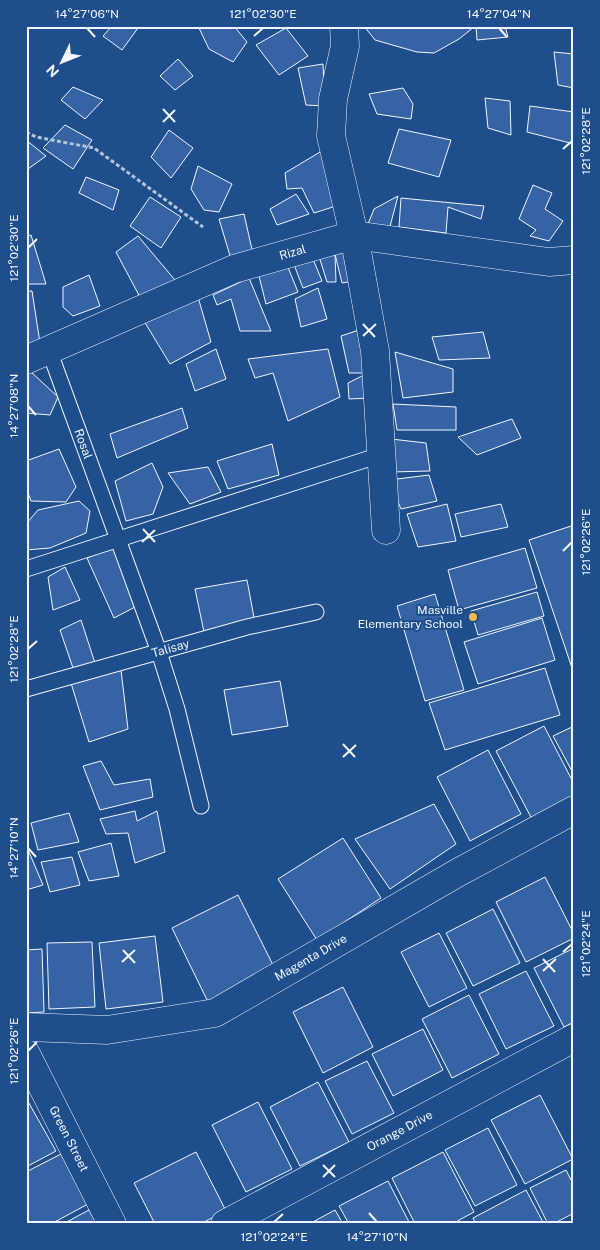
<svg xmlns="http://www.w3.org/2000/svg" width="600" height="1250" viewBox="0 0 600 1250" font-family="'Public Sans',sans-serif">
  <rect width="100%" height="100%" fill="#1f4e8c"/>
  <!-- building -->
  <path fill="#3563a3" stroke="#f2f6ff" d="M112,26H132L138,28L122,50L103,36Z
    M198,26H234L247,42L233,62L209,49Z
    M364,26H472L474,27L459,39L434,53L417,52L375,40Z
    M476,26H505L508,37L477,40Z
    M286,28L308,56L279,75L256,45Z
    M554,52L574,54V88L558,85Z
    M178,59L193,76L175,90L160,76Z
    M323,64L325,106L306,105L298,68Z
    M73,87L103,100L85,119L61,100Z
    M403,88L413,104L411,119L377,114L369,94Z
    M485,98L510,101L511,135L488,128Z
    M530,106L574,112V144L527,132Z
    M65,125L92,140L73,169L43,148Z
    M399,129L451,140L439,177L388,163Z
    M169,130L193,148L171,178L151,157Z
    M26,140L46,156L28,169L26,168Z
    M325,149L336,206L314,213L302,188L287,189L285,173Z
    M198,166L232,184L219,212L204,210L191,189Z
    M86,177L119,190L113,210L79,193Z
    M533,185L552,193L545,209L563,221L549,241L530,236L536,230L519,219Z
    M296,194L309,214L277,225L270,209Z
    M398,196L388,234L366,229L374,209Z
    M150,197L181,217L161,248L130,226Z
    M401,198L484,206L481,219L448,207L446,233L399,227Z
    M244,214L253,254L231,259L219,219Z
    M31,235L46,284H26V237Z
    M138,236L175,280L142,301L116,252Z
    M355,248L361,280L342,283L335,254Z
    M318,253L335,254L336,282H327Z
    M311,254L322,281L303,288L293,262Z
    M287,265L298,292L266,304L259,276Z
    M89,275L100,306L73,316L63,307V287Z
    M249,278L271,331H240L231,299L217,305L213,295Z
    M318,288L327,319L301,327L295,299Z
    M26,291H32L40,343L26,348Z
    M198,297L211,342L170,364L144,321Z
    M362,329L368,373H349L341,336Z
    M483,332L490,358L439,360L432,337Z
    M216,349L226,379L195,391L186,364Z
    M328,349L340,397L288,421L273,373L255,378L248,359Z
    M395,352L453,369V392L403,398Z
    M30,371L58,397L50,415L26,413V373Z
    M368,373L371,398L349,399L348,383Z
    M393,404L456,407V430H397Z
    M182,408L188,428L117,458L110,434Z
    M512,419L521,438L477,455L458,437Z
    M391,439L426,443L430,471L391,472Z
    M272,444L279,475L228,489L217,461Z
    M59,449L76,487L66,502L31,501L26,487V461Z
    M152,463L163,487L153,514L126,521L115,481Z
    M208,467L221,492L190,504L168,473Z
    M429,475L437,501L401,509L389,480Z
    M79,501L90,511L86,533L50,548L26,550V524L38,510Z
    M447,504L456,541L418,547L407,514Z
    M501,504L508,527L461,537L455,514Z
    M574,525V674L529,540Z
    M114,547L135,607L114,618L87,558Z
    M525,548L537,588L459,610L448,570Z
    M65,567L80,600L53,610L48,577Z
    M247,580L255,623L204,632L195,589Z
    M537,592L544,616L478,635L471,611Z
    M435,594L464,690L425,701L397,606Z
    M542,618L555,660L478,684L464,642Z
    M81,620L95,663L74,671L60,630Z
    M545,668L560,715L445,750L429,703Z
    M121,670L128,729L89,742L71,683Z
    M280,681L288,726L232,735L224,690Z
    M544,726L574,784V800L533,821L496,751Z
    M574,726V775L553,736Z
    M488,750L521,814L470,841L437,777Z
    M101,761L114,785L150,779L153,797L100,810L83,766Z
    M434,804L456,844L390,889L355,839Z
    M135,811L137,821L157,811L165,852L135,863L128,833L106,834L100,819Z
    M69,813L79,842L38,850L31,823Z
    M343,838L381,898L317,940L278,879Z
    M111,843L119,876L89,881L78,852Z
    M26,845L43,885L26,890Z
    M72,857L80,885L50,892L41,862Z
    M545,877L574,934V938L526,962L496,902Z
    M238,895L276,971L209,1004L172,928Z
    M493,909L520,963L473,986L446,933Z
    M439,933L467,988L429,1007L401,952Z
    M155,936L163,1002L106,1009L99,943Z
    M92,942L95,1007L49,1009L47,943Z
    M574,948V1022L564,1027L534,968Z
    M42,949L44,1012L26,1013V950Z
    M526,971L554,1026L506,1049L479,994Z
    M343,987L373,1047L323,1073L293,1012Z
    M469,995L499,1054L452,1078L422,1019Z
    M423,1029L443,1070L393,1096L372,1054Z
    M367,1061L394,1113L352,1134L325,1081Z
    M318,1082L349,1142L300,1166L270,1107Z
    M540,1095L573,1159L525,1184L491,1120Z
    M26,1098L56,1151L26,1167Z
    M258,1102L292,1169L246,1192L212,1125Z
    M488,1128L517,1185L475,1206L445,1150Z
    M196,1152L226,1211L200,1224H155L134,1183Z
    M443,1152L474,1212L452,1224H415L392,1178Z
    M61,1154L88,1204L51,1224H26V1172Z
    M566,1170L574,1186V1213L553,1224H548L530,1188Z
    M388,1181L410,1224H349L339,1206Z
    M526,1190L544,1224H476L473,1218Z
    M89,1210L97,1224H63Z
    M335,1210L343,1224H309Z"/>
  <g fill="none" stroke-linecap="round" stroke-linejoin="round">
    <defs>
      <g id="service">
        <path id="s1" d="M49,350L159,652L177,709L201,806"/>
        <path d="M26,569L380,455"/>
        <path id="s2" d="M26,689L247,627L316,612"/>
      </g>
      <g id="minor">
        <path d="M344,26L345,46L333,99L331,136L354,235L375,351L386,530"/>
        <path id="s3" d="M26,360L234,269L354,235L549,262L574,260"/>
        <path id="s4" d="M26,1027L107,1030L215,1013L459,872L574,810"/>
        <path id="s5" d="M26,1054L112,1224"/>
        <path id="s6" d="M225,1224L574,1038"/>
      </g>
    </defs>
    <!-- service casing -->
    <use href="#service" stroke="#f2f6ff" stroke-width="17"/>
    <!-- minor casing -->
    <use href="#minor" stroke="#f2f6ff" stroke-width="29"/>
    <!-- path -->
    <path stroke="#b3c4dc" stroke-width="3" stroke-dasharray="4 2.5" stroke-linecap="butt" d="M26,132L36,137L94,148L203,227"/>
    <!-- service -->
    <use href="#service" stroke="#1f4e8c" stroke-width="15"/>
    <!-- minor -->
    <use href="#minor" stroke="#1f4e8c" stroke-width="28"/>
  </g>
  <!-- ticks -->
  <path fill="none" stroke="#f2f6ff" stroke-width="2" d="M87,28L95,37M499,28L507,37M254,36L263,28M163,109L175,122M163,122L175,110M563,149L572,141M28,248L37,239M363,324L375,337M363,336L376,324M28,406L36,415M143,529L155,542M142,542L155,530M563,551L572,542M28,649L37,641M343,744L355,757M343,757L356,745M28,848L36,857M123,950L135,963M563,952L572,944M543,959L555,972M122,962L135,950M543,971L556,959M28,1051L37,1042M323,1165L335,1177M323,1177L335,1165M369,1213L377,1222M274,1222L283,1214"/>
  <!-- markers -->
  <circle fill="#ffb74d" stroke="#1f4e8c" stroke-width="2" cx="473" cy="617" r="5"/>
  <g text-anchor="middle" dominant-baseline="central" stroke-width="4" stroke-linejoin="round" paint-order="stroke">
    <!-- street labels -->
    <g font-size="12" fill="#f2f6ff" stroke="#1f4e8c">
      <text stroke="none"><textPath href="#s3" startOffset="288">Rizal</textPath></text>
      <text stroke="none"><textPath href="#s1" startOffset="100">Rosal</textPath></text>
      <text stroke="none"><textPath href="#s2" startOffset="150">Talisay</textPath></text>
      <text stroke="none"><textPath href="#s4" startOffset="301">Magenta Drive</textPath></text>
      <text stroke="none"><textPath href="#s6" startOffset="198">Orange Drive</textPath></text>
      <text stroke="none"><textPath href="#s5" startOffset="95">Green Street</textPath></text>
    </g>
    <!-- poi labels -->
    <g font-size="12" fill="#f2f6ff" stroke="#1f4e8c" text-anchor="end">
      <text x="463" y="610">Masville<tspan x="463" dy="14">Elementary School</tspan></text>
    </g>
  </g>
  <!-- border -->
  <rect width="600" height="1250" fill="none" stroke="#1f4e8c" stroke-width="55"/>
  <!-- north arrow -->
  <g transform="translate(62 62) rotate(227)" stroke="#1f4e8c" stroke-width="4" paint-order="stroke">
  <path d="M0-4L9 19L0 12L-9 19Z" fill="#f2f6ff"/>
  <text y="-8" font-size="14" font-weight="bold" text-anchor="middle" fill="#f2f6ff">N</text>
  </g>
  <rect x="28" y="28" width="544" height="1194" fill="none" stroke="#f2f6ff" stroke-width="2"/>
  <g font-size="12" text-anchor="middle" fill="#f2f6ff">
    <text x="87" y="18">14°27'06"N</text>
    <text x="263" y="18">121°02'30"E</text>
    <text x="499" y="18">14°27'04"N</text>
    <text transform="translate(586 141) rotate(-90)" y="4">121°02'28"E</text>
    <text transform="translate(14 248) rotate(-90)" y="4">121°02'30"E</text>
    <text transform="translate(14 406) rotate(-90)" y="4">14°27'08"N</text>
    <text transform="translate(586 542) rotate(-90)" y="4">121°02'26"E</text>
    <text transform="translate(14 649) rotate(-90)" y="4">121°02'28"E</text>
    <text transform="translate(14 848) rotate(-90)" y="4">14°27'10"N</text>
    <text transform="translate(586 944) rotate(-90)" y="4">121°02'24"E</text>
    <text transform="translate(14 1051) rotate(-90)" y="4">121°02'26"E</text>
    <text x="274" y="1241">121°02'24"E</text>
    <text x="377" y="1241">14°27'10"N</text>
  </g>
</svg>
